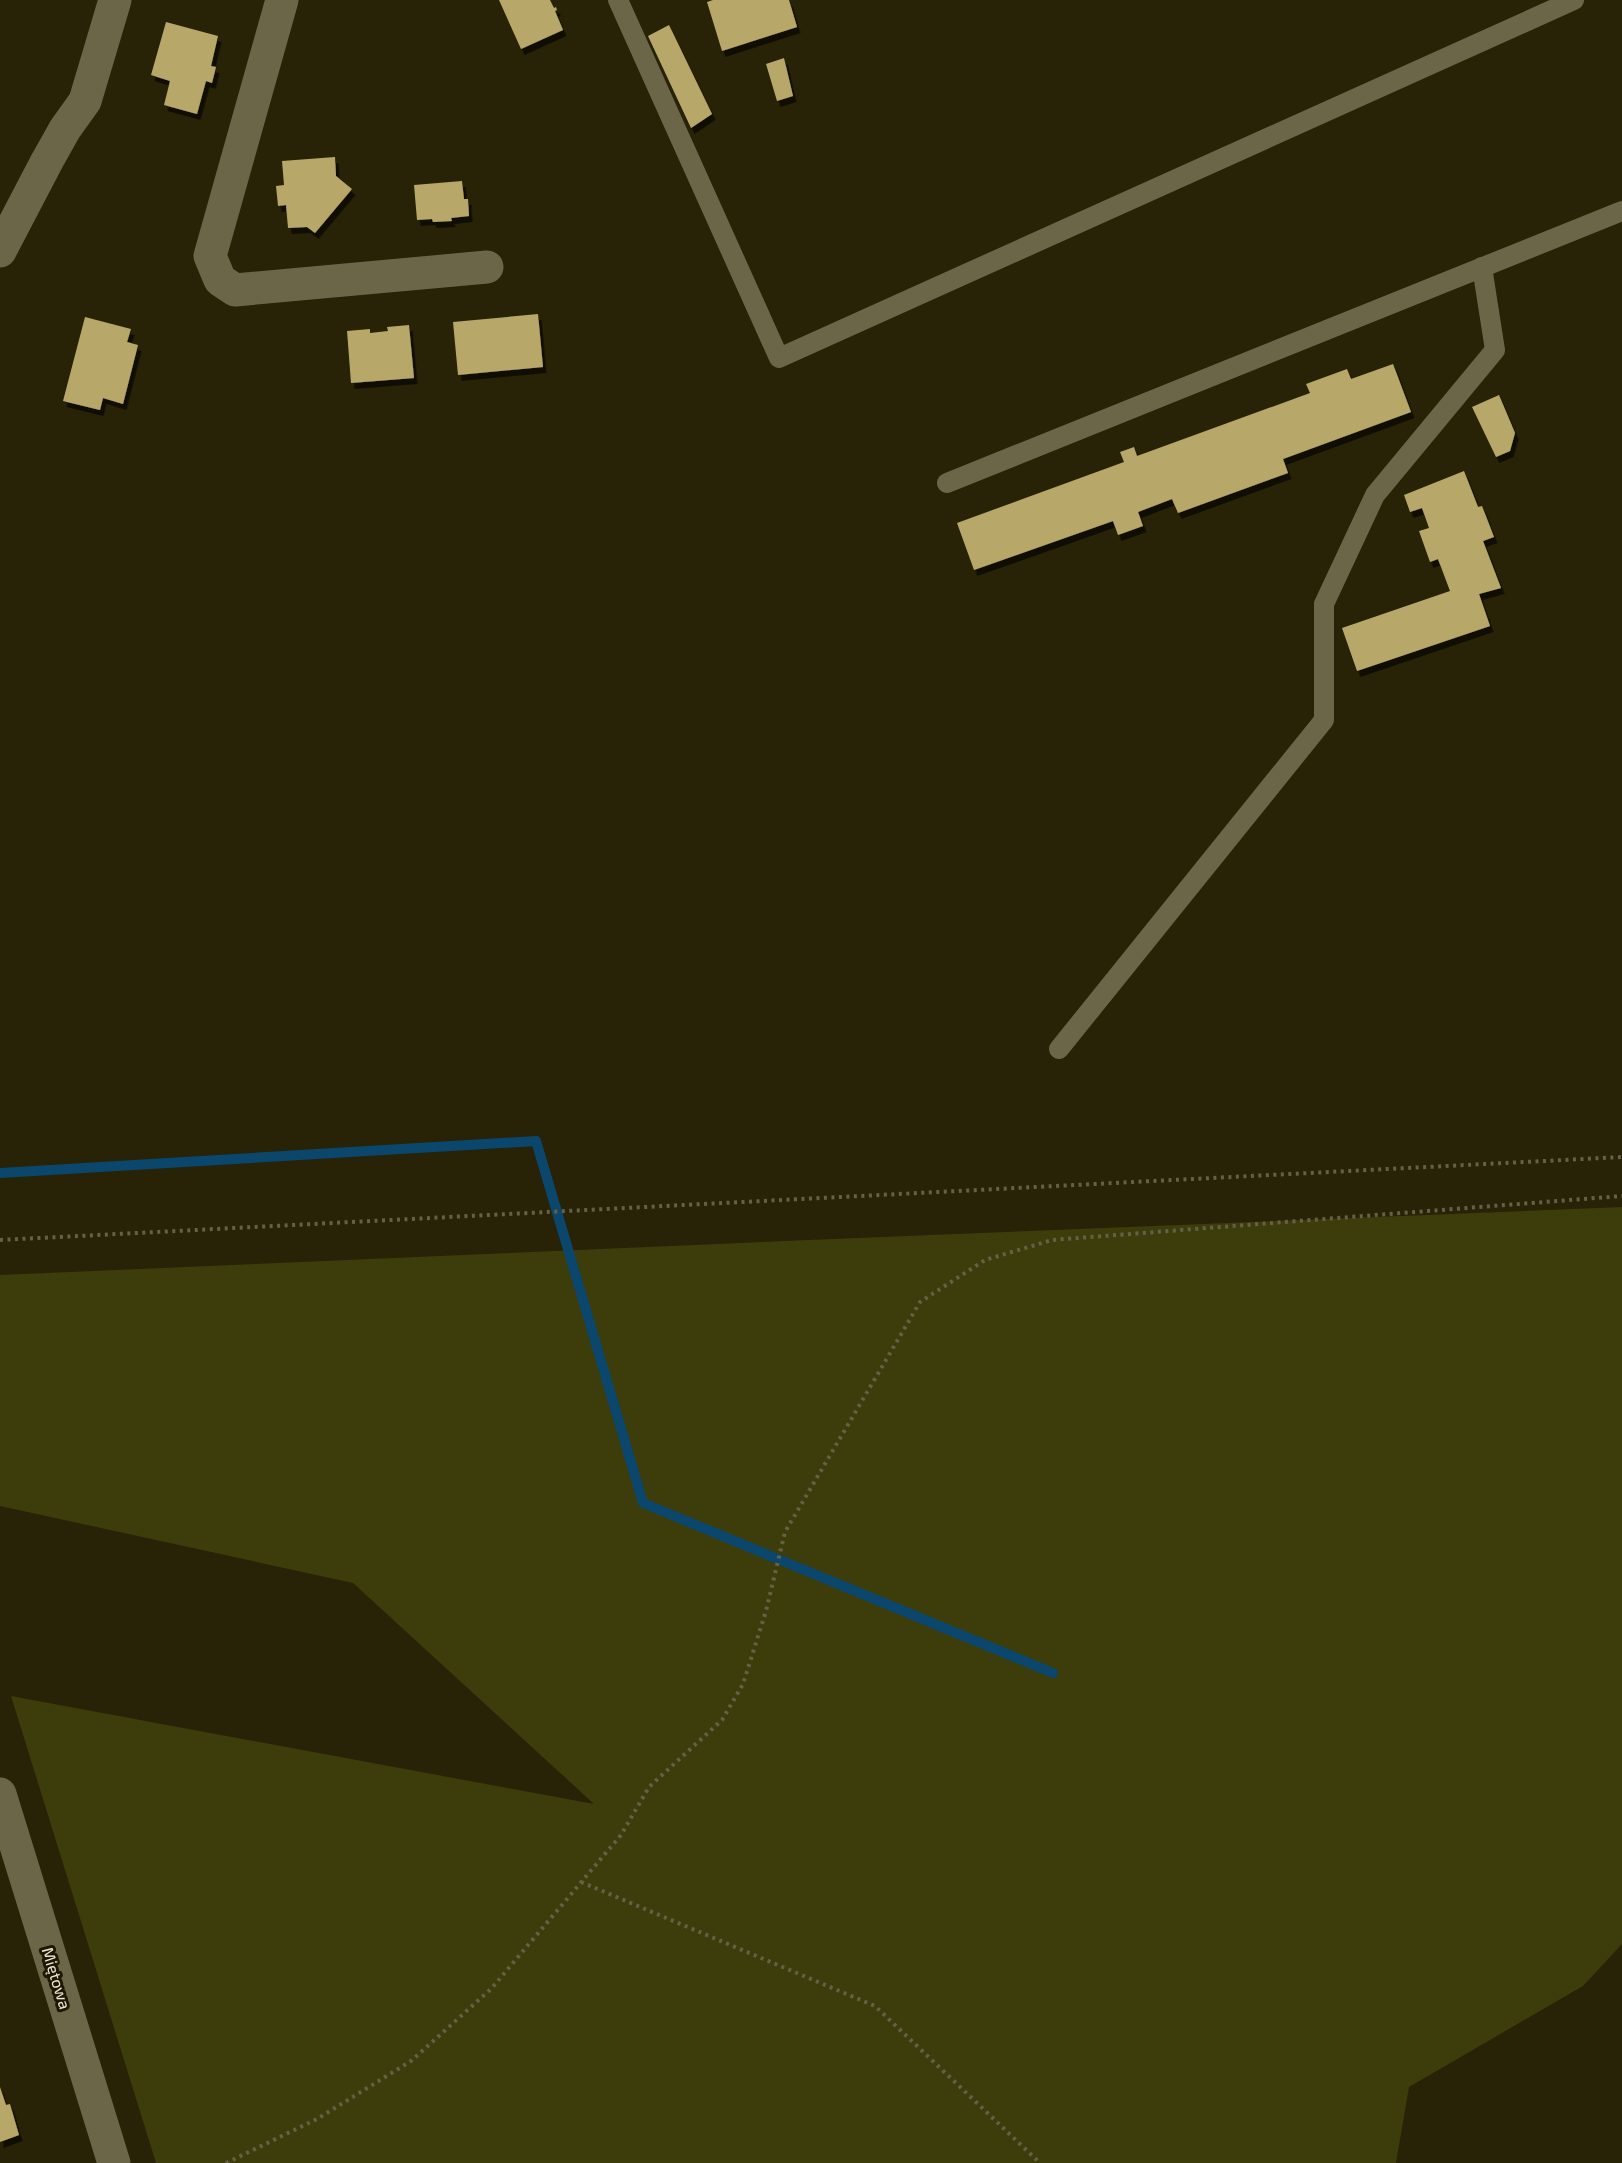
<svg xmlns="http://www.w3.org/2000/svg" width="1622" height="2163" viewBox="0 0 1622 2163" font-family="'Exo 2',sans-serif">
  <defs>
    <filter id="shadow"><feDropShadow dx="3.5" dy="6" stdDeviation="0" flood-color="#0009"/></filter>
  </defs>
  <rect width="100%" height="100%" fill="#282206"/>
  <!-- green -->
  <path fill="#3c3d0a" d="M1622,1207V1944L1583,1986L1409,2087L1396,2163H156L11,1696L594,1804L353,1583L0,1506V1275L808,1240Z"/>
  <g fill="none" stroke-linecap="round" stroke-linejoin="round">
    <!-- stream -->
    <path stroke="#0b476c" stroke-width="10" d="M0,1173L536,1141L643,1503L1053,1673"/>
  </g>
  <!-- building -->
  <path fill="#b7a869" filter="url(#shadow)" d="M499,0H550L554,8L556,7L557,10L555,11L563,30L521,49Z
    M713,0H789L797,27L722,51L707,2Z
    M166,22L218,36L211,66L216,67L212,83L206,81L197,114L164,105L170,81L151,75Z
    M669,25L712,114L691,128L648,36Z
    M784,58L793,96L777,101L766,64Z
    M335,157L336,176L352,189L315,233L307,227L288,228L286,205L278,206L276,186L284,185L282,161Z
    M462,181L464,199H468L469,216L451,218L452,221L433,222L432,219L417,220L414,185Z
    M538,314L543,367L458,375L453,322Z
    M85,317L131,329L127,342L138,345L123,404L103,398L100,410L63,401Z
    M409,325L414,378L351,383L347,331L370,329V333L388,331L387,327Z
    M1393,364L1411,412L1283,459L1288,473L1178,513L1172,499L1138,512L1143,526L1118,535L1113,521L974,570L957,523L1124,462L1120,452L1134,447L1137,456L1310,393L1306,384L1347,369L1351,379Z
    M1499,395L1515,433L1510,451L1496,457L1472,407Z
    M1464,471L1478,507L1482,506L1494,537L1483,541L1501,588L1479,594L1490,626L1357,671L1342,628L1450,591L1438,559L1430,562L1419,531L1429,528L1422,508L1410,512L1404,495Z
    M0,2087L6,2105L10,2104L19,2135L0,2142Z"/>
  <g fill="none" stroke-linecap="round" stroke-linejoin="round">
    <!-- path -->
    <path stroke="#656047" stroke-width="4" stroke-dasharray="3 4.5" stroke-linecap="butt" d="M0,1240L1622,1157
      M581,1882L875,2006L1040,2163
      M226,2163L317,2119L411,2061L491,1989L621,1835L649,1787L722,1720L743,1684L766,1611L785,1532L920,1302L985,1260L1052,1240L1622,1196"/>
    <!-- service -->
    <path stroke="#6c6649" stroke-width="20" d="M618,0L779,358L1574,0
      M947,483L1622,211
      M1059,1049L1324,720V604L1375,495L1495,350L1482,267"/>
    <!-- minor -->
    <path stroke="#6c6649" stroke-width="33" d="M282,0L210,256L220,280L235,290L487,267
      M0,251L47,161L65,129L85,101L115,0
      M0,1794L114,2163"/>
  </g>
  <g text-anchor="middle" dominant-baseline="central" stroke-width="6" stroke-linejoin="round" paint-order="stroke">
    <!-- street labels -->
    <g font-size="16" fill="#eeeada" stroke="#1e1800">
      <text transform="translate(57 1978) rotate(73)">Miętowa</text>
    </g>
  </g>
</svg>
